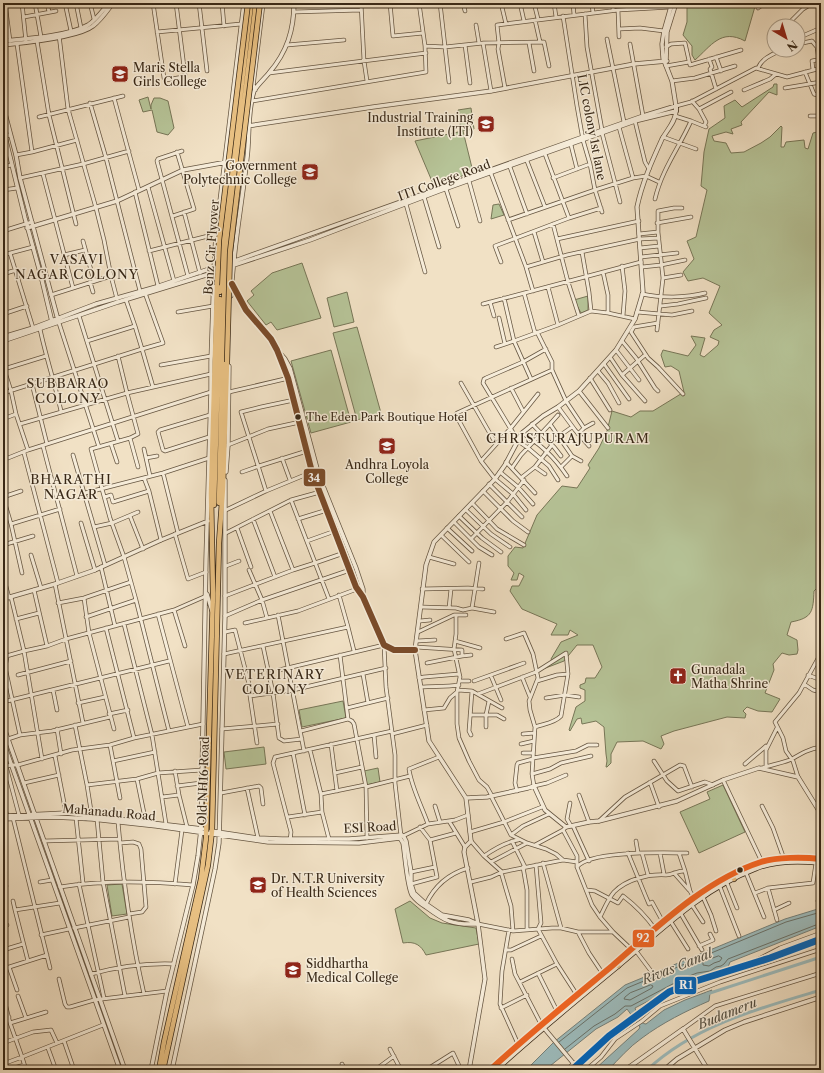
<svg xmlns="http://www.w3.org/2000/svg" width="824" height="1073" viewBox="0 0 824 1073" font-family="'Libre Caslon Text',serif">
  <rect width="100%" height="100%" fill="#f1e1c5"/>
  <filter id="stains"><feTurbulence type="fractalNoise" baseFrequency=".005" numOctaves="4"/><feColorMatrix values="0 0 0 0 .2 0 0 0 0 .09 0 0 0 0 .02 0 0 0 .5 -.17"/></filter>
  <radialGradient id="worn" r=".72"><stop offset=".6" stop-color="#630" stop-opacity="0"/><stop offset="1" stop-color="#630" stop-opacity=".3"/></radialGradient>
  <!-- green -->
  <path fill="#b6c397" stroke="#777657" d="M688,3H756L745,41C721,28 711,46 695,60L692,55V46L683,35L687,22V4Z
    M774,84H777V95L769,92L741,122L742,125L731,129L733,134L726,132L712,136L714,141L726,143L731,153L744,152L761,143L770,137L781,126L782,127L781,147H784L786,142L804,140L805,148L808,149L813,133L821,131V584L814,591C813,611 813,618 791,622L787,635L797,640L798,650L797,654L789,655L782,653L773,664L774,670L765,693L780,699L772,712L758,711L747,707L743,711L746,714L745,718L727,717L674,731L661,736L664,744L661,749L643,741L617,742L611,754V763L607,767H606L607,761L606,754L604,727L596,721L582,724L581,718L577,719L570,731L569,730L576,707L585,701V690L580,688V685L585,683L586,678H595L602,667L593,645H577L564,661L543,669L553,663L551,659L561,642L578,635L570,630L568,635H551L557,624L522,609L510,591L512,586H519L524,576L519,573L517,580H511L514,573L508,566V556L515,547L523,548L537,515L562,486L577,488L590,468L588,465L599,448L607,431L612,411L631,417L640,411H653L684,392L679,371L671,366L665,367L661,355L663,350L688,356L696,345L691,336L705,338L700,355L704,357L718,345L719,341L710,337L714,330L722,325L709,313L720,286L703,278L688,281L683,272L694,259L687,241L696,237L707,190L701,186L704,152L709,129L725,118L724,106L735,100L742,107L773,87Z
    M148,97L151,109V105L154,98H160L168,101L174,128L168,135L157,132L152,110L143,112L139,100Z
    M471,108L474,129L461,131L458,110Z
    M463,131L473,172L434,186L415,141Z
    M499,204L504,215L491,219L493,205Z
    M302,263L321,318L277,330L271,322L266,325L247,301L254,295L251,291L272,273Z
    M347,292L354,322L334,327L327,298Z
    M588,296V310L581,313L574,300Z
    M357,327L381,413L357,420L333,333Z
    M331,350L351,422L311,433L291,361Z
    M343,701L346,718L302,727L299,710Z
    M264,747L266,764L226,769L224,752Z
    M378,768L380,782L366,785L364,771Z
    M723,785L745,832L699,853L680,812L710,799L707,792Z
    M122,884L127,914L112,916L107,885Z
    M410,901L430,918L442,923L476,928L479,944L426,955C421,945 415,941 403,943L395,909Z"/>
  <!-- water -->
  <path fill="#9dbcbd" stroke="#75817b" d="M821,908V926L730,962L728,967L717,971L712,975L698,977L686,981L635,1008C637,1014 639,1024 646,1024L664,1010L685,1000L712,990L710,993L709,1001C686,1011 662,1023 642,1038C629,1047 619,1059 608,1070H594L639,1029L640,1027L627,1009L618,1017L596,1029L545,1070H526L554,1042L625,985L785,919Z"/>
  <g fill="none" stroke-linecap="round" stroke-linejoin="round">
    <!-- shore -->
    <path stroke="#6a726a" stroke-width="1" d="M719,956L722,958L720,961L714,963L709,966L703,965V962Z
      M651,985L653,986L652,988L630,1000L624,999L625,997L630,993Z
      M559,1042L627,988L786,922L821,912
      M565,1049L594,1026L615,1014L625,1006H631L684,978L697,973L710,971L716,967L721,966L724,964L728,959L821,923"/>
    <!-- canal -->
    <path stroke="#9dbcbd" stroke-width="3" d="M707,994L821,957
      M647,1070C695,1025 760,1008 821,990"/>
    <defs>
      <path id="minor" d="M5,3L10,41
        M22,3L26,42
        M35,3L41,37
        M47,3L49,12
        M65,3L71,31
        M76,3L81,28
        M90,3L94,19
        M153,3L164,78L166,80L183,77L185,75L176,3
        M199,3L207,71
        M222,3L224,26
        M361,3L364,61L367,81
        M390,3L393,36L423,33
        M440,3L449,82
        M463,3L465,11
        M501,3L506,24
        M520,3L524,21
        M534,3L538,19
        M554,3L556,17
        M573,3L574,15
        M592,3L593,13
        M613,3V10
        M631,3V9
        M758,8L765,3
        M618,10L619,37
        M294,12L361,10
        M585,14L587,47L602,130
        M563,16L577,106L583,140L590,164L595,190L633,178L646,176L659,182
        M24,17L56,11
        M535,20L540,42
        M476,25L479,43
        M787,25L803,9L813,3
        M619,29L640,28L664,31
        M157,32L241,24
        M59,35L68,109L96,208L104,240L111,276L117,299
        M798,38L821,28
        M607,39L624,122
        M37,41L49,115L76,224
        M483,43L491,91
        M529,43L534,71
        M17,44L32,152
        M630,44L643,116
        M798,44L812,41L817,47
        M287,45L344,40
        M465,45L470,83
        M425,46L445,47L483,43L544,42L549,66
        M666,47L671,44L685,43L690,65L741,50
        M716,57L721,71
        M709,59L712,67L710,69L716,89
        M819,60L817,47L821,45
        M666,66L689,62
        M758,68C762,58 773,54 782,50
        M813,70L812,61L821,59
        M805,72L814,94L817,95L821,93
        M269,73L426,53
        M672,81L695,78L735,66
        M505,88L498,49L499,43L497,25L618,10L671,7
        M785,88L821,82
        M744,90L770,79L776,74
        M114,98L139,190
        M252,101L426,72L425,46L419,3
        M692,101L699,109L731,92
        M90,103L106,158L140,291
        M676,106L691,102L756,68L787,77L821,68
        M699,109L706,122L704,126
        M675,116L691,121
        M810,116H821
        M39,117L123,96
        M635,121L645,162L649,169
        M619,127L633,178
        M602,133L620,202
        M3,137L10,135
        M663,137L696,149
        M571,145L577,169
        M182,151L158,159L157,161L188,276
        M545,154L569,218
        M16,155L32,152L77,140
        M527,161L545,207
        M3,167L11,165
        M510,167L527,214
        M490,171L526,267L533,291
        M43,174L73,288
        M20,178L83,164L129,151
        M553,178L590,164
        M469,181L480,221
        M148,187L174,281
        M446,189L458,226
        M3,190L17,188
        M135,192L158,286
        M424,197L439,247
        M655,199C662,169 679,148 691,121L706,127
        M406,204L425,272
        M184,212L200,273
        M173,216L194,209L177,152
        M508,220L595,190L602,212
        M657,223L691,217
        M553,224L568,282L579,316
        M3,231L32,222
        M534,232L543,262
        M658,232V211L674,208H682
        M639,234L658,232L663,278L657,330
        M557,239L639,221
        M83,241L94,281
        M640,248L659,246
        M149,251L216,234
        M582,252L589,292L591,311
        M10,253L33,328
        M3,255L33,247
        M64,255L85,250
        M641,257L677,253
        M501,262L495,246L569,218L601,208
        M622,266L625,291L623,316
        M526,267L567,255L640,239L659,238
        M642,267L661,265L685,260
        M603,272L608,295V313
        M3,274L16,270
        M663,278L681,275
        M90,282L93,292
        M548,287L558,325
        M524,293L535,333
        M642,294C661,298 686,298 705,293
        M51,295L111,276
        M504,298L514,341L531,379
        M126,300L135,326L142,349L163,343L145,293
        M3,301L6,313
        M490,302L494,316
        M483,304L641,262
        M661,306L678,304L706,298
        M178,312L213,306
        M637,312L672,315L692,311
        M3,314L27,306
        M79,316L118,441
        M499,318L505,344
        M59,323L99,447
        M658,323L634,327L631,332L648,358L658,367L683,394
        M40,329C46,357 55,384 61,411
        M537,332L552,362V370L566,401L584,428
        M87,341L135,326
        M622,341L636,358L655,388L658,391
        M496,347L514,341L558,325L591,311L608,313L635,319
        M546,349L523,362L486,378L484,379L483,383L518,441L528,448L549,466L558,480
        M616,350L639,380
        M610,357L622,375L645,401
        M604,364L629,399
        M161,365L211,356
        M3,366L11,391L16,414L28,450
        M4,369L46,356
        M598,371L608,383L619,403
        M622,375L645,355
        M590,378L610,410
        M461,383L496,444
        M32,384L47,444
        M511,388L523,411
        M579,391L608,428
        M229,392L289,378
        M3,393L142,349L153,387
        M538,394L510,429L481,461L458,419L457,413L552,370
        M558,407L575,430L589,446
        M558,415L550,424L572,456L581,461
        M3,419L16,414
        M20,424L127,393L118,356
        M532,424L554,447L561,456
        M522,433C541,444 555,458 567,476
        M578,434L584,428L593,423
        M209,437L165,451L163,450L158,432L160,430L210,415
        M130,438L138,467
        M555,439L572,427
        M111,444L117,462
        M228,445L268,429L300,422
        M43,446L77,576
        M144,449L150,476
        M24,453L58,583
        M73,455L105,565
        M146,458L157,456
        M282,458L290,480
        M3,460L28,450L211,392
        M481,461L495,479L513,494L526,510
        M506,462L535,493
        M535,467L545,474
        M561,467L572,456
        M512,468L521,455L550,424
        M242,472L259,466L307,451
        M500,472L518,487L533,504
        M163,473L178,533
        M144,478L149,491L161,540
        M521,478L535,467L552,445
        M489,484L522,517
        M266,491L241,412L261,407L294,400
        M483,491L513,521L528,532
        M85,493L163,473L209,458
        M3,497L11,524L22,573
        M3,497L21,491
        M105,497L111,495L113,502L149,491
        M291,500L329,599
        M472,503L497,529L524,545
        M226,510L266,491L312,472
        M466,510L491,534L510,547
        M270,511L293,570
        M130,516L143,549
        M459,516L482,538L501,552
        M253,519L275,577
        M298,519L327,510
        M454,522L479,547L492,555
        M81,523L95,570
        M11,524L60,509
        M94,527L112,523L138,512
        M237,528L251,567
        M447,528L472,551
        M226,533L291,500L320,492
        M175,534L188,579L206,572
        M441,535L469,562
        M471,539L508,501L524,480
        M307,541L335,531
        M3,545L33,536
        M31,555L41,588
        M429,557L454,564
        M226,566L239,561
        M101,567L115,626
        M249,570L262,600L267,618
        M3,575L9,598
        M55,584L83,723
        M422,589L468,588L483,589
        M34,590L47,646
        M339,595L348,627
        M225,596L293,570L315,563L344,553
        M11,597L24,651L42,759
        M84,598L89,633L114,729
        M58,603L84,598L131,582
        M421,607L456,608L463,610L472,608L479,563
        M449,608L451,589
        M472,608L494,612
        M174,610L185,646
        M158,614L188,727
        M278,615L304,751
        M456,615V634L454,649L460,677L457,692V724L459,738L469,761L479,780L487,787L492,796
        M225,616L262,600L350,570
        M86,617L136,600
        M16,619L39,613
        M420,621L430,620
        M245,623L298,611L357,589
        M124,624L152,735L166,824
        M106,628L134,738
        M225,632L235,630L249,684L250,696L257,743
        M418,632L454,615H466
        M3,639L7,657L5,667L20,735
        M506,639L524,633L533,654L538,678L529,701L530,710L535,727L532,774L534,786L547,783L566,775
        M417,641L435,640
        M455,641L480,648
        M263,646L273,693L279,738L284,741L302,739
        M416,647L462,650V656L427,663
        M224,654L348,627L354,651
        M340,655L348,719L352,721L354,724L366,787L367,838
        M462,656L471,655
        M3,657L24,651L47,646L66,639L174,610L206,596
        M279,670L384,645L386,687L395,755V783L401,836
        M363,674L368,703
        M18,675L71,661
        M808,675L821,680
        M491,676L501,700
        M522,677L530,697
        M419,678L424,677L459,674
        M460,681H469
        M474,681L524,663
        M537,681L557,675L568,674
        M804,684L813,690L821,692
        M421,687C434,686 446,687 459,685
        M53,690L57,710
        M458,690L472,691L469,731L471,735
        M472,691L502,708
        M478,694L536,672L566,653L568,674L561,716C555,723 543,724 535,727
        M250,696L293,690L386,668
        M546,698L565,695L579,697
        M3,702L169,661
        M78,703L105,697
        M347,708L388,698
        M424,710L444,708L450,698L457,692
        M109,714L128,710
        M470,715H497L504,719
        M75,725L87,785
        M486,727V715L489,701
        M57,729L61,754
        M222,729L278,724
        M169,731L136,600L124,557L110,518L91,449L130,438L138,434L127,393L211,374
        M301,731L348,719
        M392,734L427,725
        M523,734L534,733
        M374,735L376,757
        M8,739L20,735L52,731L110,717
        M331,744L337,791
        M521,744L534,741
        M110,745L120,798
        M310,750L321,794L322,812L329,839
        M293,753L305,815
        M523,753H533
        M55,756L66,813
        M533,758L576,751L588,745H597
        M113,761L155,752
        M654,761L667,781L678,791L705,782L713,785
        M745,764L766,746
        M6,766L19,815
        M3,767L11,765H18L72,750L110,745L134,738L203,724
        M766,767V750L777,728
        M762,768C771,765 783,763 792,759C802,753 809,749 821,747
        M175,771L179,795L187,827
        M335,773L362,767
        M532,774L550,769L561,763L591,756
        M798,777L793,761L786,751L783,738L775,722L799,693L821,653
        M137,779L146,823
        M723,780L762,862
        M650,782L659,807
        M24,783L59,775
        M177,786L201,783
        M366,787L410,776
        M247,788L258,838
        M517,791L515,783L517,765L518,763L533,759
        M221,793L259,786L261,788L263,804
        M321,794L365,785
        M579,795L589,822
        M491,796L511,835
        M162,797L179,795
        M3,801L7,816
        M570,803L567,819L571,826
        M435,806L440,822
        M762,806L773,828L784,859
        M549,814L523,826L511,835L527,843L546,849L556,854L563,860L577,862
        M92,817L87,785L137,779L158,773L202,770
        M288,817L322,812
        M13,818L50,968
        M76,818L83,883
        M97,819L103,882L125,996
        M449,821L465,847
        M599,821L625,797L680,765L684,766L692,787
        M118,822C123,880 131,937 144,994
        M428,824C422,807 411,786 409,769L439,757
        M573,826L589,861
        M566,827L563,830L577,856V867L592,905L600,917L613,932
        M470,832L504,822L542,807
        M403,836L428,824L455,820L468,815
        M430,840L456,833
        M44,841L120,839
        M290,841L291,832L273,763L275,757L392,731
        M471,841L484,856L502,872
        M512,841L525,867
        M636,841L638,853
        M120,843L133,842L139,844L141,849L146,907L142,912L129,914
        M535,845L563,830
        M628,853L646,897L649,904L652,902L663,922
        M642,853L648,875
        M660,853L664,874
        M484,856C494,849 506,842 518,840
        M491,862L527,843
        M543,863L561,928
        M536,865L541,923L538,929L557,964L577,995
        M523,867L527,890V930
        M577,867C590,850 665,853 687,853
        M685,871L690,891L694,898
        M411,872L435,867
        M501,872L511,906L513,931
        M3,873L6,886
        M674,873L689,890
        M746,873L764,917
        M40,882L52,880
        M471,882L491,877L502,872L563,860
        M727,883L737,908
        M79,884L104,998
        M175,884L182,830
        M411,884L437,877L430,840L420,827
        M60,887C104,880 148,881 193,885
        M720,887L739,936
        M768,888L777,920
        M587,890L595,891L618,903L623,896C636,906 646,916 655,929
        M755,893L768,888L813,883L816,863
        M703,897L711,915L716,931
        M13,901L15,910L60,903
        M818,901L821,899
        M426,904C435,885 448,874 468,868
        M692,905L703,922
        M15,910L28,961
        M774,910L789,903
        M681,914L702,950
        M600,917C604,909 608,899 614,892C627,879 648,874 666,875C673,875 678,870 685,871L679,853
        M671,922L688,949
        M478,924L513,931L552,928H561L578,932H613L631,949
        M3,926L7,925
        M74,928L129,917
        M509,930L502,971L500,1004L518,1044
        M578,932L589,953L603,974
        M41,935L69,929
        M699,946L713,940L710,934
        M3,950L23,944
        M506,950H511L541,936
        M636,951L651,971
        M512,959L515,974L541,1024
        M9,967L17,990
        M3,969L47,955
        M729,970L753,962L780,948L821,933
        M538,973L557,1011
        M91,974C117,967 147,963 174,964
        M59,979L65,1004L67,1007H70L94,1000L167,991
        M520,982L557,964
        M3,995L10,1023L22,1057L3,1064
        M18,996L26,1018
        M501,1008L527,995
        M3,1019L9,1017
        M10,1023L46,1012
        M683,1029L715,1006L821,973
        M64,1041L74,1070
        M3,1043L33,1032L51,1030L57,1043
        M48,1048L56,1070
        M390,1049L401,1070
        M342,1064L345,1070
        M335,1069L336,1070
        M8,1070L24,1065
        M26,1070L22,1057L103,1025
        M146,1070L152,1067
        M375,1070L394,1056
        M426,1070L453,1053L461,1070
        M464,1070L470,1067
        M567,1070L574,1063
        M586,1070L601,1057L615,1039L642,1021L660,1006L720,982L821,949"/>
      <path id="tertiary" d="M3,41C25,39 69,36 88,25C96,20 103,10 109,3
        M3,45C23,43 78,38 93,26C101,20 107,11 113,3
        M666,62L667,32L676,3
        M255,90L253,85L263,3
        M3,106L16,155L20,178L58,320
        M248,126L373,107L491,91L634,64L667,61
        M3,128L25,218L41,276L52,322
        M27,228L117,201L183,170L227,162
        M232,262L583,137L643,116L676,106L672,81L663,58L662,44L664,31L672,3
        M228,267L310,240L439,191L635,121L676,111C676,121 667,130 662,139C652,161 642,183 637,207L643,292L635,319L616,350L579,391L558,407L543,416L522,433L505,465L495,479L434,542L426,565L415,650L429,741L466,798L471,841L465,847L464,852L478,924L485,979L469,1070
        M214,268L216,234L244,3
        M232,285L246,310L271,339L277,350L288,378L312,472L356,587L363,597L384,645L394,650H415
        M231,296C233,250 242,204 247,158C250,136 247,113 254,91C257,85 265,78 269,73C287,52 294,30 294,3
        M3,337L33,328L96,304L156,287L218,266
        M3,341L118,302L219,271
        M278,351L285,359L290,368L319,476L356,568L363,589V597
        M226,472L228,445L229,366
        M207,594L212,611
        M3,599L55,584L95,570L161,540L208,521
        M3,725L125,1070
        M3,741L120,1070
        M466,798L487,797L528,788L534,786L545,810L566,827L589,822L599,821L677,801L723,780L759,768L798,777L821,814
        M3,816L66,813L203,829
        M3,819L54,817L92,819L156,826L268,842L359,843L400,838L403,843C405,854 407,886 412,895C415,899 421,904 426,907C445,921 452,925 476,924
        M211,831L258,838L282,839H349L402,835L404,837L406,841L411,872V884L414,893L426,904L442,915L469,920L478,924
        M544,1028L579,1070
        M151,1070L167,991L193,885L198,856L201,829L206,559L211,391V362L214,272
        M172,1070L215,869L219,843L225,616V480
        M625,1070L683,1029L708,1070
        M664,1070L677,1059L725,1030L744,1022L821,997"/>
      <path id="secondary" d="M676,106V111
        M85,815L86,818
        M490,1070C529,1034 571,1000 612,966C656,928 705,880 761,862C777,857 803,857 821,859
        M496,1070C535,1034 576,1001 617,967C660,931 702,889 755,869C773,861 801,861 821,863"/>
      <path id="primary" d="M220,292L221,266L251,3
        M219,503L225,264L256,3
        M214,505L220,299
        M731,875L734,879
        M615,963L618,966
        M159,1070L164,1042L201,879L206,838L213,593L211,493L217,285
        M163,1070L208,865L212,831L219,543L223,488L227,362"/>
    </defs>
    <!-- minor casing -->
    <use href="#minor" stroke="#665642" stroke-width="4.5"/>
    <!-- tertiary casing -->
    <use href="#tertiary" stroke="#665642" stroke-width="5"/>
    <!-- secondary casing -->
    <use href="#secondary" stroke="#382817" stroke-width="5.5"/>
    <!-- primary casing -->
    <use href="#primary" stroke="#382817" stroke-width="6"/>
    <!-- minor -->
    <use href="#minor" stroke="#f6ecd9" stroke-width="3"/>
    <!-- tertiary -->
    <use href="#tertiary" stroke="#f6ecd9" stroke-width="3.5"/>
    <!-- secondary -->
    <use href="#secondary" stroke="#f6ecd9" stroke-width="4"/>
    <!-- primary -->
    <use href="#primary" stroke="#e8c082" stroke-width="4.5"/>
    <defs>
      <path id="primary-bridge" d="M217,285L219,240L248,3
        M227,362L230,252L260,3"/>
    </defs>
    <!-- primary-bridge casing -->
    <use href="#primary-bridge" stroke="#382817" stroke-width="6" stroke-linecap="butt"/>
    <!-- primary-bridge -->
    <use href="#primary-bridge" stroke="#e8c082" stroke-width="4.5"/>
    <defs>
      <path id="bus-1" d="M232,284L246,310L271,339L277,350L288,378L312,472L356,587L363,597L384,645L394,650H415"/>
      <path id="bus-2" d="M490,1070C529,1034 571,1000 612,966C656,928 705,880 761,862C777,857 803,857 821,859"/>
    </defs>
    <!-- bus-1 casing -->
    <use href="#bus-1" stroke="#f6ecd9" stroke-width="9"/>
    <!-- bus-2 casing -->
    <use href="#bus-2" stroke="#f6ecd9" stroke-width="9"/>
    <!-- bus-1 -->
    <use href="#bus-1" stroke="#7a4b2a" stroke-width="6"/>
    <!-- bus-2 -->
    <use href="#bus-2" stroke="#f26522" stroke-width="6"/>
    <defs>
      <path id="rail-1" d="M572,1070L609,1036L669,992L696,981L770,958L821,939"/>
    </defs>
    <!-- rail-1 casing -->
    <use href="#rail-1" stroke="#f6ecd9" stroke-width="10"/>
    <!-- rail-1 -->
    <use href="#rail-1" stroke="#0065bd" stroke-width="7"/>
  </g>
  <!-- icons -->
  <defs>
    <symbol id="university-square" viewBox="-11 -11 22 22"><rect x="-9" y="-9" width="18" height="18" rx="4" fill="#8f2418" stroke="#f6ecd9"/><path d="M0-5L7-2L0 1L-7-2ZM-4 1L0 2.5L4 1V4Q0 6-4 4Z" fill="#fff"/></symbol>
    <symbol id="church-square" viewBox="-11 -11 22 22"><rect x="-9" y="-9" width="18" height="18" rx="4" fill="#8f2418" stroke="#f6ecd9"/><path d="M-1.2-6h2.4v3.5h3.3v2.4h-3.3V6h-2.4V-.1h-3.3v-2.4h3.3Z" fill="#fff"/></symbol>
  </defs>
  <g fill-rule="evenodd">
    <use href="#university-square" x="110" y="64" width="20" height="20"/>
    <use href="#university-square" x="476" y="114" width="20" height="20"/>
    <use href="#university-square" x="300" y="162" width="20" height="20"/>
    <use href="#university-square" x="377" y="436" width="20" height="20"/>
    <use href="#church-square" x="668" y="666" width="20" height="20"/>
    <use href="#university-square" x="248" y="875" width="20" height="20"/>
    <use href="#university-square" x="283" y="960" width="20" height="20"/>
  </g>
  <!-- markers -->
  <g fill="#382817" stroke="#f6ecd9" stroke-width="1.5">
    <circle cx="298" cy="417" r="3.5"/>
    <circle cx="740" cy="870" r="3.5"/>
  </g>
  <g text-anchor="middle" dominant-baseline="central" stroke-width="3" stroke-linejoin="round" paint-order="stroke">
    <!-- bus labels -->
    <g font-size="11" fill="#382817" stroke="#f6ecd9" text-anchor="start">
      <text x="306" y="417">The Eden Park Boutique Hotel</text>
    </g>
    <!-- poi labels -->
    <g font-size="12" fill="#382817" stroke="#f6ecd9" text-anchor="start">
      <text x="133" y="67">Maris Stella<tspan x="133" dy="14">Girls College</tspan></text>
      <text x="473" y="117" text-anchor="end">Industrial Training<tspan x="473" dy="14">Institute (ITI)</tspan></text>
      <text x="297" y="165" text-anchor="end">Government<tspan x="297" dy="14">Polytechnic College</tspan></text>
      <text x="387" y="464" text-anchor="middle">Andhra Loyola<tspan x="387" dy="14">College</tspan></text>
      <text x="691" y="669">Gunadala<tspan x="691" dy="14">Matha Shrine</tspan></text>
      <text x="271" y="878">Dr. N.T.R University<tspan x="271" dy="14">of Health Sciences</tspan></text>
      <text x="306" y="963">Siddhartha<tspan x="306" dy="14">Medical College</tspan></text>
    </g>
    <!-- street labels -->
    <g font-size="12" fill="#382817" stroke="#f6ecd9">
      <text transform="translate(592 127) rotate(79)">LIC colony 1st lane</text>
      <text transform="translate(444 180) rotate(-20)">ITI College Road</text>
      <text transform="translate(211 247) rotate(-86)">Benz Cir Flyover</text>
      <text transform="translate(203 781) rotate(-88)">Old NH16 Road</text>
      <text transform="translate(109 812) rotate(5)">Mahanadu Road</text>
      <text transform="translate(370 827) rotate(-3)">ESI Road</text>
    </g>
    <!-- neighbourhood labels -->
    <g font-size="13" letter-spacing="1" fill="#382817" stroke="#f6ecd9">
      <text x="77" y="259">VASAVI<tspan x="77" dy="15">NAGAR COLONY</tspan></text>
      <text x="68" y="383">SUBBARAO<tspan x="68" dy="15">COLONY</tspan></text>
      <text x="568" y="438">CHRISTURAJUPURAM</text>
      <text x="71" y="479">BHARATHI<tspan x="71" dy="15">NAGAR</tspan></text>
      <text x="275" y="674">VETERINARY<tspan x="275" dy="15">COLONY</tspan></text>
    </g>
    <!-- water labels -->
    <g font-size="13" font-style="italic" fill="#514d40" stroke="#f6ecd9">
      <text transform="translate(677 966) rotate(-22)">Rivas Canal</text>
      <text transform="translate(727 1013) rotate(-22)">Budameru</text>
    </g>
  </g>
  <g stroke="#f6ecd9" stroke-width="1.5">
    <rect x="303" y="468" width="23" height="19" rx="4" fill="#7a4b2a"/>
    <rect x="632" y="929" width="23" height="19" rx="4" fill="#f26522"/>
    <rect x="674" y="976" width="23" height="19" rx="4" fill="#0065bd"/>
  </g>
  <g font-size="11" text-anchor="middle" font-weight="bold" fill="#fff">
    <text x="314" y="482">34</text>
    <text x="643" y="942">92</text>
    <text x="686" y="989">R1</text>
  </g>
  <!-- margin -->
  <rect width="824" height="1073" fill="none" stroke="#f1e1c5" stroke-width="16"/>
  <rect x="4" y="4" width="816" height="1065" fill="none" stroke="#382817" stroke-width="2"/>
  <rect x="8" y="8" width="808" height="1057" fill="none" stroke="#382817"/>
  <!-- north arrow -->
  <g transform="translate(786 38) rotate(142)"><circle r="19" fill="#f6ecd9" stroke="#aa9e8b"/>
  <path d="M0-3L7 15L0 10L-7 15Z" fill="#8f2418"/>
  <text y="-6" font-size="11" font-weight="bold" text-anchor="middle" fill="#382817">N</text>
  </g>
  <rect width="100%" height="100%" filter="url(#stains)"/>
  <rect width="100%" height="100%" fill="url(#worn)"/>
</svg>
